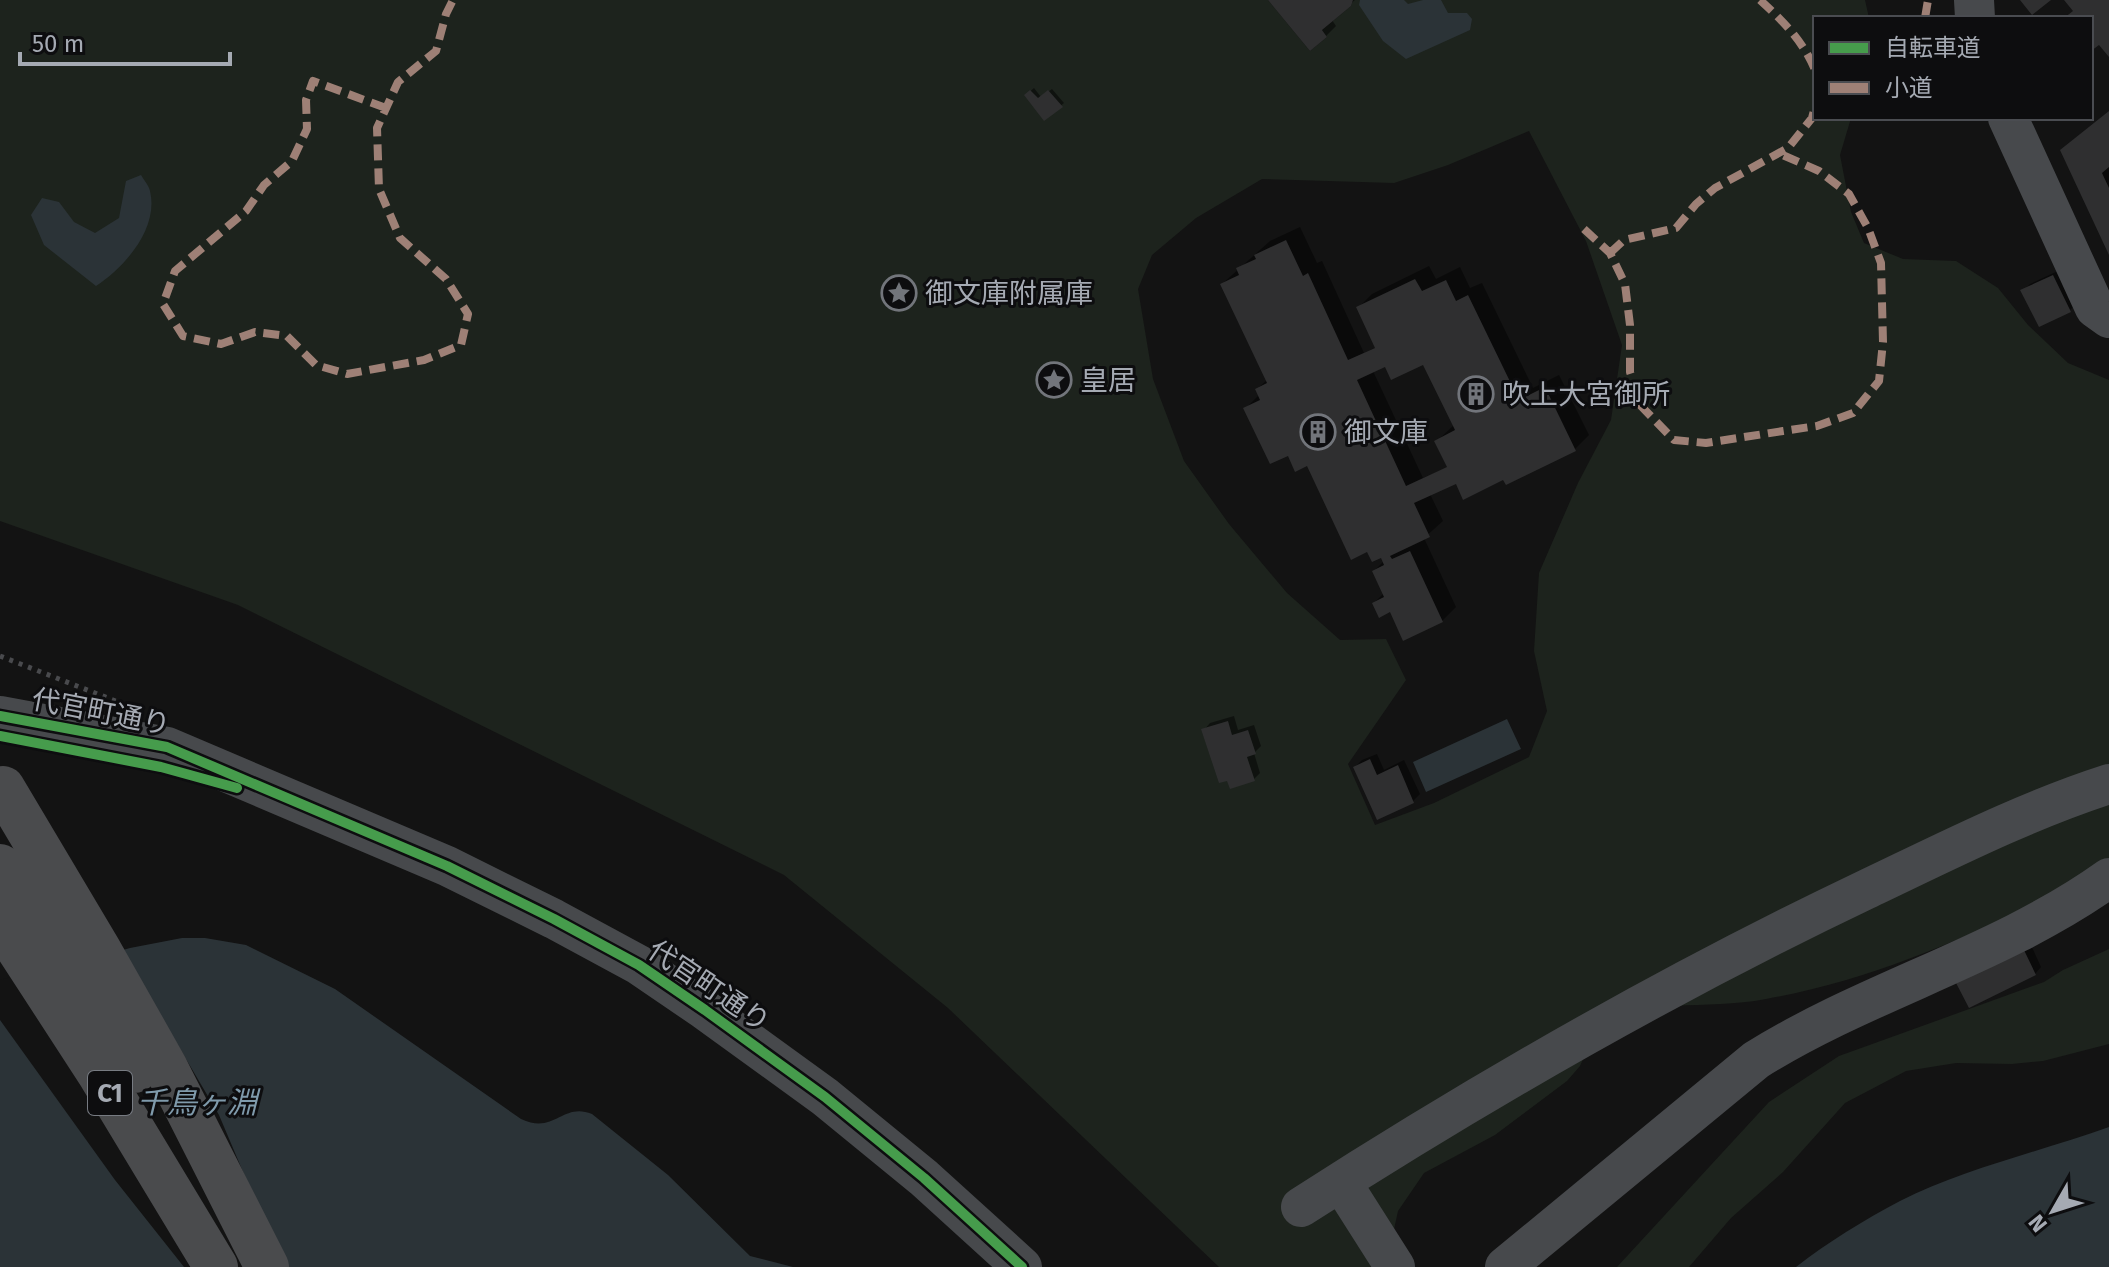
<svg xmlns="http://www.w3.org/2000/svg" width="2109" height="1267" viewBox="0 0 2109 1267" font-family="'Fira Sans','Noto Sans JP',sans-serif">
  <rect width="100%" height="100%" fill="#131313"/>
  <!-- green -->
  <path fill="#1d231d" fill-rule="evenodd" d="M0,0H1268L1310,51L1327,37L1322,30L1351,6L1353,0H1865L1869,18H1815V118H1851L1840,155L1851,212L1864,243L1903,259L1956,261L1998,288L2028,325L2068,363L2109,380V870C1997,923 1889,977 1766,999C1736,1005 1705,1004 1674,1006C1650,1007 1626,1013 1602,1017L1580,1066L1567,1081L1495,1135L1424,1173L1398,1211L1391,1243L1394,1267H1219L948,1008L784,875L238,605L0,521ZM1529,131L1586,241L1622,345L1611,420L1578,483L1539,573L1534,651L1547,711L1529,757L1434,803L1375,825L1348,764L1406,680L1386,639L1340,640L1287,593L1229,524L1184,461L1153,379L1138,289L1152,255L1196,218L1262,179L1394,183L1448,165Z
    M2109,949V1044L2043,1061L2012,1064L1956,1063L1906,1071L1845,1103L1783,1172L1731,1218L1689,1267H1617L1769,1102L1839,1056L2044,982L2063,970Z"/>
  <!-- water -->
  <path fill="#2b3337" d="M1360,0H1404L1408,4L1423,0H1441L1448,13H1467L1472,19L1470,30L1406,59L1383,41L1359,5Z
    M141,175C144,180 149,186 150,191C159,228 125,267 96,286L44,245L31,215L42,198L59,202L74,222L95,233L119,218L126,181Z
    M1507,719L1521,749L1426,792L1413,762Z
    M182,938H205L246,945L335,989L521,1119C555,1135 562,1102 592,1114L668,1175L750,1256L793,1267H0V985L130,948Z
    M2109,1127V1267H1796C1828,1242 1864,1220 1900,1201C1963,1169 2042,1151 2109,1127Z"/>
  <!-- pier -->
  <path fill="#131313" d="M120,947L219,1115L249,1186L289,1267H184L115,1180L0,1020V980Z"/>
  <!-- shadow -->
  <path fill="#0007" fill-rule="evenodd" d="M1271,0H1355L1332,20L1336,26L1326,36Z
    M1034,88L1041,97L1052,89L1064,103L1045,119L1026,95Z
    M2109,113V250L2062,150Z
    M1300,227L1317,263L1322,261L1364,353L1377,347L1358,308L1372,294L1429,266L1436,279L1460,267L1470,288L1482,283L1533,388L1559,375L1589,435L1575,449L1504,478L1456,482L1430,494L1443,521L1424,538L1456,607L1442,621L1391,610L1374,603L1384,593L1374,571L1384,561L1382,555L1368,550L1308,463L1289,453L1246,408L1260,394L1257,389L1267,380L1222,284L1270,241ZM1424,362L1454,425L1437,441L1449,467L1423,478L1373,371L1386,364Z
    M2060,270L2076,304L2070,310L2023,291L2030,284Z
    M1234,716L1238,730L1254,725L1261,746L1254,753L1260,773L1254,779L1229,778L1204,730L1210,723Z
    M1377,754L1384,770L1404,760L1420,794L1413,801L1378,817L1355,767L1362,760Z
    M2030,943L2041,967L2035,974L1970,1005Z"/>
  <!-- building -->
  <path fill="#2f2f30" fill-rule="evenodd" d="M1268,0H1353L1351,6L1322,30L1327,37L1310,51Z
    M2020,0H2051L2032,15Z
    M2064,0H2109V57L2099,45L2091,51V18H2064L2073,11Z
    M1030,90L1038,98L1048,90L1063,107L1044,121L1024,95Z
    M2109,111V167L2102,173L2109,188V255L2060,150Z
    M1286,240L1303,276L1308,273L1348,360L1375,348L1356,307L1415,279L1422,291L1446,280L1456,301L1468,295L1519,400L1545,387L1576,451L1506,485L1503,480L1463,500L1456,484L1414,503L1430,537L1390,556L1392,559L1410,551L1443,622L1403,641L1390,612L1379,618L1372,603L1384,597L1372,571L1384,565L1381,558L1372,562L1367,552L1351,560L1307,466L1295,472L1288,456L1270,464L1243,408L1260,400L1255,389L1267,383L1220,284L1239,275L1236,268L1256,259L1254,255ZM1423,365L1455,430L1434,441L1447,467L1406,486L1357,380L1385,367L1391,380Z
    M2053,275L2071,312L2039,327L2020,290Z
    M1228,721L1232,735L1248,730L1256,754L1247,757L1255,781L1230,789L1227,781L1219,783L1201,729Z
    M1370,759L1377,775L1398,765L1414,803L1377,820L1353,767Z
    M2023,948L2036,975L1969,1008L1955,981Z"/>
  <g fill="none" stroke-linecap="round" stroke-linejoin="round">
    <!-- path -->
    <path stroke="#494a4d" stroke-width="5" stroke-dasharray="4 6" stroke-linecap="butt" d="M0,656L118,702"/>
    <!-- minor -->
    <path stroke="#47494c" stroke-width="40" d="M1974,0L1975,18
      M2008,118L2095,308L2109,318
      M0,716L167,747L447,866L554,919L639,965L705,1010L825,1097L924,1178L1022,1267
      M1341,1182L1395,1267
      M1301,1207C1483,1090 1670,983 1865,890C1945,852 2025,811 2109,784
      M1505,1267L1756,1060C1868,990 2000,956 2109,878"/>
    <!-- highway -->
    <path stroke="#4a4b4d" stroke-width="44" d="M3,788L100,951L165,1066L267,1267
      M0,866L135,1071
      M0,921L100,1075L216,1267"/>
    <!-- quiet -->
    <path stroke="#9e8076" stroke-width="8" stroke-dasharray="16 8" stroke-linecap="butt" d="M1760,0C1782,20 1804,42 1815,70
      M1925,18L1928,0
      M386,108L313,81L306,100L307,129L292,161L264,185L246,211L175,271L163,304L183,336L221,344L255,332L287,336L316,365L347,374L424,360L461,345L468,314L446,279L400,238L379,189L377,128L398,82L436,51L446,14L453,0
      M1584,229L1610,253L1625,284L1630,325V372L1641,406L1674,440L1706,443L1783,431L1817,426L1853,413L1879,381L1883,342L1881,263L1868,228L1849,194L1819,171L1778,153
      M1610,253L1624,240L1676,228L1696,204L1715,188L1788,148L1812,118L1815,107"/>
    <defs>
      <path id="cycleway" d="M0,716L167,747L447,866L554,919L639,965L705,1010L825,1097L924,1178L1022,1267
        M0,736L161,767L237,788"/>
    </defs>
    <!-- cycleway casing -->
    <use href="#cycleway" stroke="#0d0d0f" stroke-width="15"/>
    <!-- cycleway -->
    <use href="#cycleway" stroke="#469c4c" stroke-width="10"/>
  </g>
  <!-- icons -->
  <defs>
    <symbol id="sight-ring" viewBox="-11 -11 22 22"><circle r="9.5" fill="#0d0d0f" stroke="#72757b" stroke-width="1.5"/><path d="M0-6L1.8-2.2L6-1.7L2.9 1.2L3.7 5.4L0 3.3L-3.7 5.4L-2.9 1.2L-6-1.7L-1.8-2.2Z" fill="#72757b"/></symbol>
    <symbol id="building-ring" viewBox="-11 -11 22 22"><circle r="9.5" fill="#0d0d0f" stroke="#72757b" stroke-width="1.5"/><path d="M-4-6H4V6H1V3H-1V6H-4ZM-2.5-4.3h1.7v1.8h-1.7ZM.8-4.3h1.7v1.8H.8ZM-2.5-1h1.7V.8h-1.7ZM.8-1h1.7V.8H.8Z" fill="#72757b"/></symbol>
  </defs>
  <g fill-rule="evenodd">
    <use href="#sight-ring" x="879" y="273" width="40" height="40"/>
    <use href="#sight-ring" x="1034" y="360" width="40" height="40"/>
    <use href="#building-ring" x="1456" y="374" width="40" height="40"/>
    <use href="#building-ring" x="1298" y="412" width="40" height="40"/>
  </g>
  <g text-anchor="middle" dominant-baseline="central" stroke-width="6" stroke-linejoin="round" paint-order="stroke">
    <!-- shield labels -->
    <rect fill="#0d0d0f" stroke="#777b82" stroke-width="2" x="88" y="1071" width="44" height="44" rx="6"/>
    <g font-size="26" font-weight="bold" fill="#a5aab3">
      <text x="110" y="1093">C1</text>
    </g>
    <!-- poi labels -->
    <g font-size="28" fill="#a5aab3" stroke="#0d0d0f" text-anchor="start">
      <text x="925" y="293">御文庫附属庫</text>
      <text x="1080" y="380">皇居</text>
      <text x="1502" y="394">吹上大宮御所</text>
      <text x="1344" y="432">御文庫</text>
    </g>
    <!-- street labels -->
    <g font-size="28" fill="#a5aab3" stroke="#0d0d0f">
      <text transform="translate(101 712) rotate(11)">代官町通り</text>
      <text transform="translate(709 986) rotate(34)">代官町通り</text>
    </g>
    <!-- water labels -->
    <g font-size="30" font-style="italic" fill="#7f9aab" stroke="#0d0d0f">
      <text x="197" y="1103">千鳥ヶ淵</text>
    </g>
  </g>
  <!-- legend -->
  <rect x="1813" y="16" width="280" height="104" fill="#0d0d0f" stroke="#4a4c51" stroke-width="2"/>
  <rect x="1829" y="42" width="40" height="12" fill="#469c4c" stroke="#4a4c51" stroke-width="2"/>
  <text x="1885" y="56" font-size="24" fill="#a5aab3">自転車道</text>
  <rect x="1829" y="82" width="40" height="12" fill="#9e8076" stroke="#4a4c51" stroke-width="2"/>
  <text x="1885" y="96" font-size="24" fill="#a5aab3">小道</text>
  <!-- north arrow -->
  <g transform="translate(2053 1211) rotate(231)" stroke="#0d0d0f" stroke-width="6" paint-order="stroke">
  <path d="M0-6L14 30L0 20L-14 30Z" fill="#a5aab3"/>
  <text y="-12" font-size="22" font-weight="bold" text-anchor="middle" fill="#a5aab3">N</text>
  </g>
  <!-- scale -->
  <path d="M20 52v12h210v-12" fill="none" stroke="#a5aab3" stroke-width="4"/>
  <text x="32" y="52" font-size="24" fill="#a5aab3" stroke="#0d0d0f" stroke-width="6" paint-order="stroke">50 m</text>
</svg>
